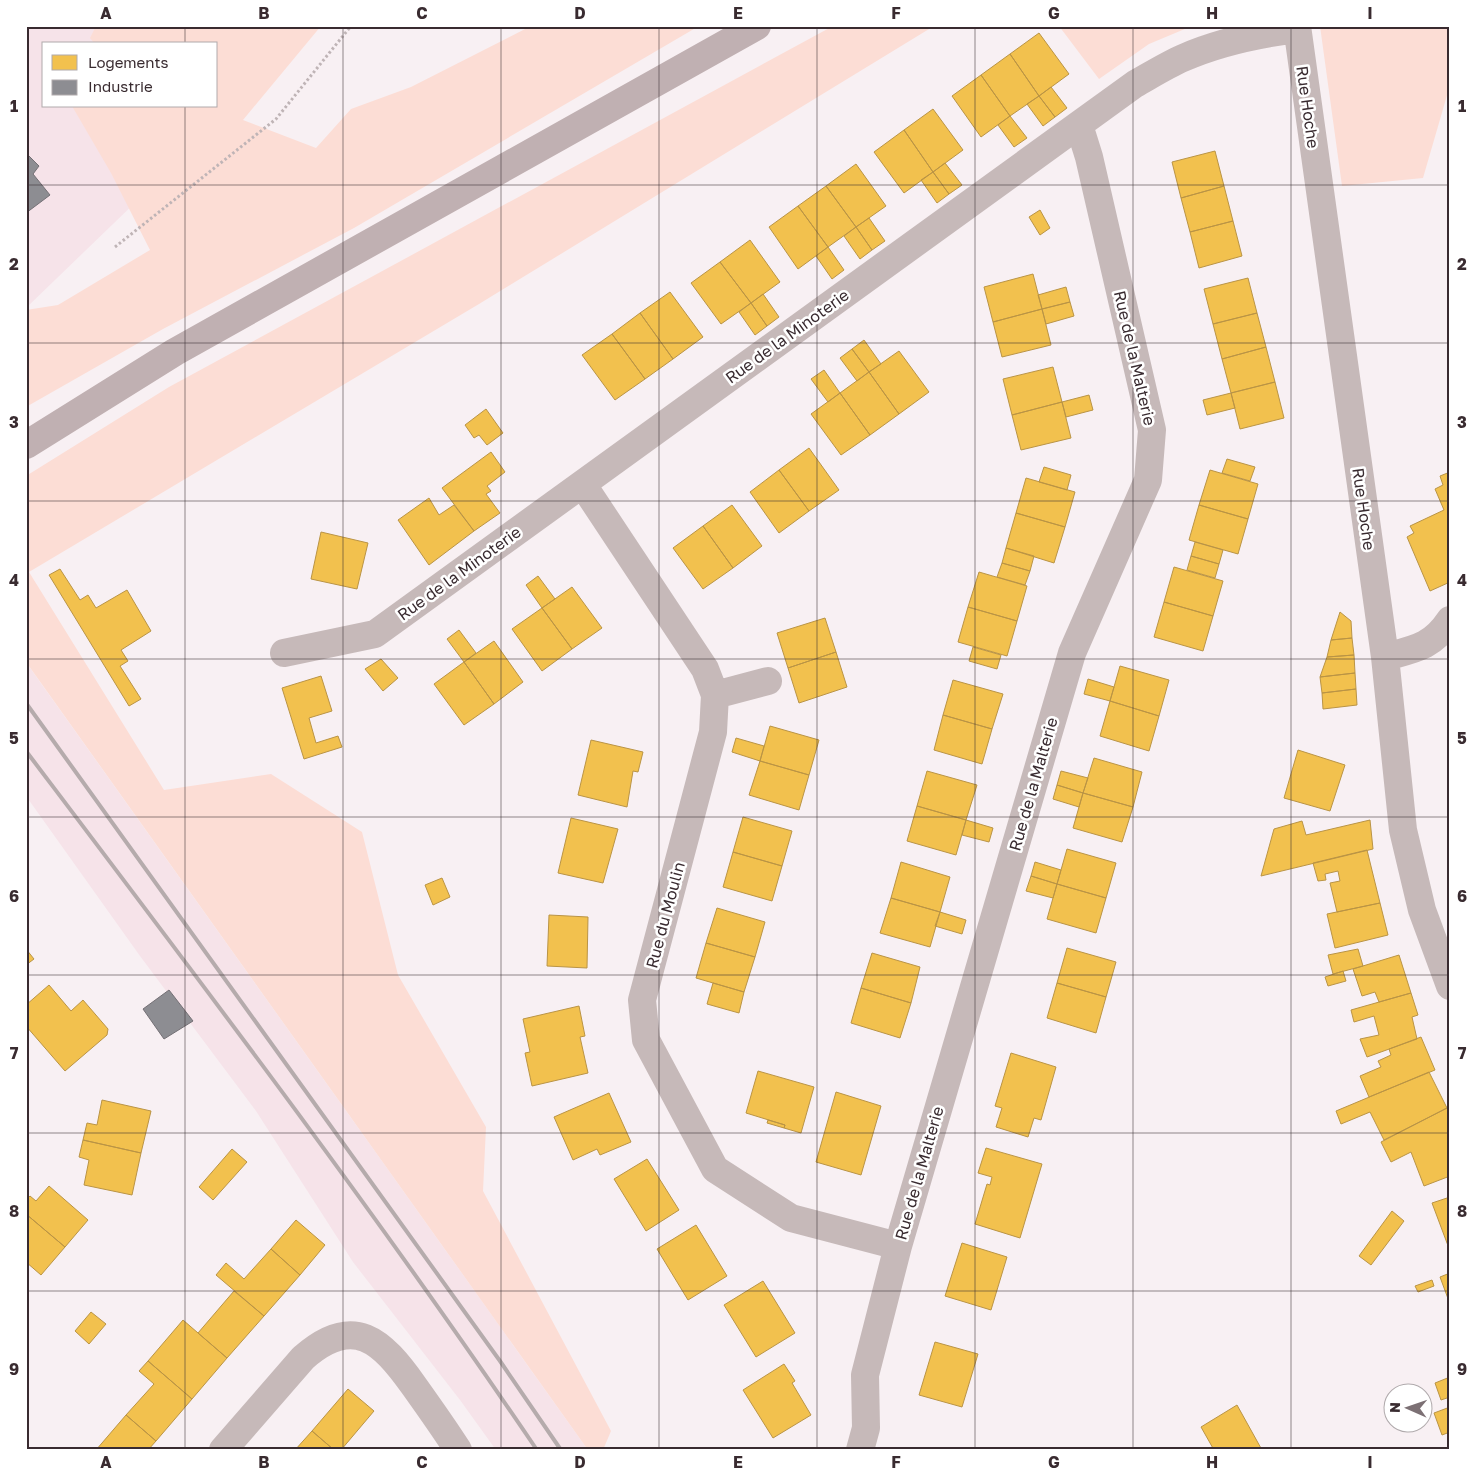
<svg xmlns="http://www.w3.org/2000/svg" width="1476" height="1476" viewBox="0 0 1476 1476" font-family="'Golos Text',sans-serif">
  <rect width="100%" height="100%" fill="#f8f0f3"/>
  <!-- built -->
  <path fill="#f6e3e9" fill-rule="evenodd" d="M26,26H318L26,308ZM44,44H216V106H44Z
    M26,662L40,682L588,1450H496L460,1400L353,1262L256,1111L140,956L26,796Z"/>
  <!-- green -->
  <path fill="#fcddd5" d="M96,26H321L243,120L316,148L351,109L411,87L531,26H699L354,228L163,329L26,407V310L58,305L150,250L111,173L72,106H216V44H95L90,38Z
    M833,26H934L479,304L29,572L164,790L271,774L362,832L398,975L486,1127L483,1191L611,1431L603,1450H588L26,662V476L169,387Z
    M1059,26H1192L1149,44L1099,79Z
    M1320,26H1450V85L1423,178L1342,186Z"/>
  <!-- homes -->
  <path fill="#f2c14e" stroke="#ba9445" d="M1039,33L1069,74L1039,96L1010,54Z
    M1010,54L1039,96L1010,116L981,75Z
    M981,75L1010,116L981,137L952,96Z
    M1051,87L1067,108L1055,117L1039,96Z
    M1039,96L1055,117L1043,126L1027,104Z
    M933,109L963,150L933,172L904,130Z
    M1010,116L1027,138L1014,147L998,125Z
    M904,130L933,172L904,193L874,152Z
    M1215,151L1224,186L1181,198L1172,162Z
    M945,163L962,185L949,194L933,172Z
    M856,164L886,206L856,227L826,186Z
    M933,172L949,194L937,203L921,180Z
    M826,186L856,227L828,247L798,206Z
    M1224,186L1233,221L1190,232L1181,198Z
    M798,206L828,247L798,269L769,227Z
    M1040,210L1050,228L1040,235L1029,217Z
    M869,218L885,241L872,250L856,227Z
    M1233,221L1242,256L1199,268L1190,232Z
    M856,227L872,250L860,259L844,236Z
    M750,240L780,282L751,303L720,262Z
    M828,247L844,270L832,279L816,256Z
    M720,262L751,303L721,324L691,283Z
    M1033,274L1042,309L993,322L984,287Z
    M1248,278L1257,313L1213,324L1204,289Z
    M1066,287L1070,302L1042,309L1038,295Z
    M670,292L703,337L673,359L640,313Z
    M763,294L779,317L767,326L751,303Z
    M1070,302L1074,316L1046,324L1042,309Z
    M751,303L767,326L755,335L739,312Z
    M1042,309L1051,345L1002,357L993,322Z
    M640,313L673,359L645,379L612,334Z
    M1257,313L1266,347L1222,359L1213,324Z
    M612,334L645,379L615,400L582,355Z
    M864,340L881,364L869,372L852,349Z
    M1266,347L1275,382L1231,393L1222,359Z
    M852,349L869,372L857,381L840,358Z
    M899,351L929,392L899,414L869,372Z
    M1053,367L1062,402L1012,415L1003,379Z
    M824,370L840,393L828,402L811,379Z
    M869,372L899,414L870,435L840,393Z
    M1275,382L1284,418L1240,429L1231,393Z
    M840,393L870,435L841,455L811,414Z
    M1231,393L1235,408L1207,415L1203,400Z
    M1089,395L1093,410L1066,417L1062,402Z
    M1062,402L1071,438L1021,450L1012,415Z
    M486,409L503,433L487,445L479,435L474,438L465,425Z
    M809,448L839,490L809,511L779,470Z
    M491,452L505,472L487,486L491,491L486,494L500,513L474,531L442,488Z
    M1227,459L1255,467L1250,481L1222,473Z
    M1044,467L1071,475L1067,490L1039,482Z
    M779,470L809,511L779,533L750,492Z
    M1210,470L1258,484L1248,519L1199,505Z
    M1450,472V582L1430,591L1407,537L1414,533L1410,526L1444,510L1435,489L1443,485L1440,476Z
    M1026,478L1075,492L1065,527L1016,513Z
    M429,498L439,515L454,505L474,531L429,565L398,520Z
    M732,505L762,546L733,568L703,526Z
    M1199,505L1248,519L1238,554L1189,540Z
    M1016,513L1065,527L1054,563L1006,548Z
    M703,526L733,568L703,589L673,548Z
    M321,532L368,543L357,589L311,579Z
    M1195,542L1223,550L1219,564L1191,556Z
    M1006,548L1034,556L1030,571L1002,563Z
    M1191,556L1219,564L1215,578L1187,570Z
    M1002,563L1030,571L1025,585L997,577Z
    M1174,567L1223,581L1213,616L1164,602Z
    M60,569L80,600L88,595L96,608L127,590L151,631L121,650L128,661L120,666L141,699L129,706L49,575Z
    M979,572L1027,586L1017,621L968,607Z
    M538,576L555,599L542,608L526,585Z
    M572,587L602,628L572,649L542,608Z
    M1164,602L1213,616L1203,651L1154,637Z
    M968,607L1017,621L1007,656L958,642Z
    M542,608L572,649L542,671L512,629Z
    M1340,612L1351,621L1352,638L1331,640Z
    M825,618L836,652L788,668L777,633Z
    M459,630L476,653L464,662L447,639Z
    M1352,638L1354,655L1327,657L1331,640Z
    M494,641L523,682L494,704L464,662Z
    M973,647L1001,655L997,669L969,661Z
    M836,652L847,687L799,703L788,668Z
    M1354,655L1355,673L1320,677L1327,657Z
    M381,659L398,678L383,691L365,669Z
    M464,662L494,704L464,725L434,684Z
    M1120,666L1169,680L1159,716L1110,701Z
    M1355,673L1356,689L1322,693L1320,677Z
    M321,676L332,711L309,718L316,743L338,736L342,747L304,759L282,688Z
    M1088,679L1114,687L1110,701L1084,694Z
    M953,680L1003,694L992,729L943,715Z
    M1356,689L1357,705L1323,709L1322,693Z
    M1110,701L1159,716L1149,751L1100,736Z
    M943,715L992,729L982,764L934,750Z
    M770,726L819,740L809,775L760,761Z
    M736,738L764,746L760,761L732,752Z
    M591,740L643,752L638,772L633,771L627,807L578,795Z
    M1298,750L1345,765L1330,811L1284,798Z
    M1094,758L1142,772L1133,807L1083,793Z
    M760,761L809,775L799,810L749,795Z
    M927,771L977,785L966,820L917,806Z
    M1061,771L1088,778L1083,793L1057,785Z
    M1057,785L1083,793L1079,807L1053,799Z
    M1083,793L1133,807L1122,842L1073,828Z
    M917,806L966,820L956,855L907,841Z
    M743,817L792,831L782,866L733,852Z
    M571,818L618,829L603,883L558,873Z
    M966,820L993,828L989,842L962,835Z
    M1370,820L1373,849L1261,876L1274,829L1302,821L1306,835Z
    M1067,849L1116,863L1106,898L1057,884Z
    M1367,850L1380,903L1337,912L1330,883L1340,881L1338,871L1325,874L1326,880L1318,881L1313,863Z
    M733,852L782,866L772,901L723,887Z
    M901,862L950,877L940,912L891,898Z
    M1035,862L1061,870L1057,884L1031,876Z
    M1031,876L1057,884L1053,898L1026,891Z
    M442,878L450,897L433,905L425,885Z
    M1057,884L1106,898L1096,933L1047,919Z
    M891,898L940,912L930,947L880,933Z
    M1380,903L1388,935L1335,948L1327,914Z
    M717,908L765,922L755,957L706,943Z
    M940,912L966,920L962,934L935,926Z
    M549,915L588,917L587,968L547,966Z
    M706,943L755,957L744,992L696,978Z
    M1067,948L1116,962L1106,997L1057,983Z
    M26,949L34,959L26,965Z
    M1358,949L1363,966L1333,974L1328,955Z
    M872,953L920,967L911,1003L861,988Z
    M1399,955L1411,993L1379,1002L1375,992L1362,996L1353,969Z
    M1343,971L1346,981L1328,986L1325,977Z
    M713,983L744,992L739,1013L707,1004Z
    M1057,983L1106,997L1096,1033L1047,1018Z
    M49,985L71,1011L83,1000L108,1029L107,1035L65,1071L26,1026V1005Z
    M861,988L911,1003L900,1038L851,1023Z
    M1411,993L1418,1015L1412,1017L1417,1039L1367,1057L1360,1039L1379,1035L1374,1016L1354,1022L1351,1010Z
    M579,1006L585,1036L580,1037L588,1073L532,1086L525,1053L530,1052L523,1019Z
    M1421,1037L1435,1070L1369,1097L1360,1076L1381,1067L1378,1061L1391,1055L1389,1049Z
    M1011,1053L1056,1067L1041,1120L1034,1118L1028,1137L996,1127L1002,1108L995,1106Z
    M758,1071L814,1087L801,1133L784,1128L785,1125L746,1113Z
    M1429,1072L1447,1108L1384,1140L1370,1112L1341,1124L1336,1111Z
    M836,1092L881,1106L861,1175L816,1162Z
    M609,1093L631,1142L600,1155L597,1149L573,1160L554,1117Z
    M102,1100L151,1111L141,1153L83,1140L87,1123L97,1125Z
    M1447,1108L1450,1112V1176L1424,1186L1411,1152L1391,1162L1381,1142Z
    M768,1120L785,1125L784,1128L767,1123Z
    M83,1140L141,1153L132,1195L84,1185L89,1160L79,1157Z
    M986,1148L1042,1164L1020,1238L975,1224L987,1184L990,1185L992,1177L978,1173Z
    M232,1149L247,1162L213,1200L199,1187Z
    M647,1159L679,1210L646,1231L614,1179Z
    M49,1186L88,1220L65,1247L26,1214V1200L30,1196L36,1201Z
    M1450,1197V1251L1432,1203Z
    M1392,1211L1404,1221L1371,1265L1359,1256Z
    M26,1214L65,1247L41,1275L26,1262Z
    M296,1220L325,1245L300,1275L271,1249Z
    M696,1225L727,1276L688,1300L657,1249Z
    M962,1243L1007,1257L991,1310L945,1296Z
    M271,1249L300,1275L264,1316L216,1275L226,1263L244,1279Z
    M1450,1273V1304L1440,1277Z
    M1432,1280L1434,1286L1418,1292L1415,1286Z
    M763,1281L795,1333L756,1357L724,1305Z
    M234,1291L264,1316L227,1358L198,1333Z
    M91,1312L106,1324L89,1344L75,1331Z
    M183,1320L227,1358L192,1399L148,1361Z
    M935,1342L978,1354L962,1407L919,1395Z
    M148,1361L192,1399L156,1441L126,1415L154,1384L139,1371Z
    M784,1364L795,1381L792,1383L811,1415L773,1438L743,1390Z
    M1450,1377V1397L1441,1400L1435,1383Z
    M348,1389L374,1411L341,1450H334L312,1431Z
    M1237,1405L1262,1450H1214L1201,1427Z
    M1450,1407V1432L1442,1435L1434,1413Z
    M126,1415L156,1441L148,1450H96Z
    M312,1431L334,1450H295Z"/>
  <!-- industry -->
  <path fill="#8d8d92" stroke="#747075" d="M26,153L39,166L33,174L50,195L26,213Z
    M169,990L193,1021L164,1039L143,1009Z"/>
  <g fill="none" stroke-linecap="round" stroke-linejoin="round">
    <!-- path -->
    <path stroke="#bfb4b6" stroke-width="3" stroke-dasharray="2.5 2.5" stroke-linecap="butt" d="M115,247L276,119L351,26"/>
    <!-- minor -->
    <path stroke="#c6b9b9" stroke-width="28" d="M1297,26L1385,657L1403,830L1422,910L1450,986
      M583,485L705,669L715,695L713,732L642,1000L646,1040L715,1169L791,1218L898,1246
      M284,653L375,634L1135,84C1151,75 1167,65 1183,58C1219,42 1258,34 1297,29
      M1385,657C1415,649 1432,647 1450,620
      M715,695L768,681
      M223,1450L303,1358C354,1313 382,1341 414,1386C429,1407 444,1428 458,1450
      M860,1450L866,1428L865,1375L898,1246L1072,653L1148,480L1152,430L1089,157L1079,125"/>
    <!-- major -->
    <path stroke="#c0b0b2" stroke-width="28" d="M26,445L175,352L757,26"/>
    <!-- rail -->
    <path stroke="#b5abac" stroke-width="4" d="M26,703L500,1361L561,1450
      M26,751C200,981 375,1211 537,1450"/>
  </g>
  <!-- grid -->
  <path fill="none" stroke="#392b30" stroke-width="1" stroke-opacity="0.55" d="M185,26V44M343,26V1450M501,26V1450M659,26V1450M817,26V1450M975,26V1450M1133,26V1450M1291,26V1450M185,106V1450M26,185H1450M26,343H1450M26,501H1450M26,659H1450M26,817H1450M26,975H1450M26,1133H1450M26,1291H1450"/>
  <g text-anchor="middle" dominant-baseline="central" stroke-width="5" stroke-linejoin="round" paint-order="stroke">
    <!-- street labels -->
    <g font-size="16" fill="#392b30" stroke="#fff">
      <text transform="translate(1308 107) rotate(82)">Rue Hoche</text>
      <text transform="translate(787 336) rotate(-36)">Rue de la Minoterie</text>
      <text transform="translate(1135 358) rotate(77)">Rue de la Malterie</text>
      <text transform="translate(1364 509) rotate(82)">Rue Hoche</text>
      <text transform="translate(459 573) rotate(-36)">Rue de la Minoterie</text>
      <text transform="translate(1033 784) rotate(-74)">Rue de la Malterie</text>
      <text transform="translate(665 915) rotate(-75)">Rue du Moulin</text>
      <text transform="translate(919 1173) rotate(-74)">Rue de la Malterie</text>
    </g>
  </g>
  <!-- border -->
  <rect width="1476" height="1476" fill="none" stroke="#ffffff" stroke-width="55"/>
  <!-- legend -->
  <rect x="42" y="42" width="175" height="65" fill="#ffffff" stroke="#b0aaac"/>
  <rect x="52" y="55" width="25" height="15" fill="#f2c14e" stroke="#b0aaac"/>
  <text x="88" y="68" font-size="15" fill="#392b30">Logements</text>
  <rect x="52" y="80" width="25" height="15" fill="#8d8d92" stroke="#b0aaac"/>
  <text x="88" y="92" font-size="15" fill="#392b30">Industrie</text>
  <!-- north arrow -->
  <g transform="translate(1408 1408) rotate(272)"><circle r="24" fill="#ffffff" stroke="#b0aaac"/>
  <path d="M0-4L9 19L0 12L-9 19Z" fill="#7c7074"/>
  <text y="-8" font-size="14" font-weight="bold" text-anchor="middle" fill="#392b30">N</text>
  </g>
  <rect x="28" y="28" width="1420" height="1420" fill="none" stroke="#392b30" stroke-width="2"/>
  <g font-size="16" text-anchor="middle" font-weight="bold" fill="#392b30">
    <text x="106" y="19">A</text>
    <text x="264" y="19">B</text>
    <text x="422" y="19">C</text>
    <text x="580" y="19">D</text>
    <text x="738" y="19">E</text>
    <text x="896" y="19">F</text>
    <text x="1054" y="19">G</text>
    <text x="1212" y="19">H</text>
    <text x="1370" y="19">I</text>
    <text x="14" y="112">1</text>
    <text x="1462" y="112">1</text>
    <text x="14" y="270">2</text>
    <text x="1462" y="270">2</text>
    <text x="14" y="428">3</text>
    <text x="1462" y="428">3</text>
    <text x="14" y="586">4</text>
    <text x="1462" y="586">4</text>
    <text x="14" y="744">5</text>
    <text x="1462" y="744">5</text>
    <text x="14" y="902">6</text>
    <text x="1462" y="902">6</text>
    <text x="14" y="1059">7</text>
    <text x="1462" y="1059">7</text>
    <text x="14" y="1217">8</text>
    <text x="1462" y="1217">8</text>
    <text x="14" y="1375">9</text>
    <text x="1462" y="1375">9</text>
    <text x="106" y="1468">A</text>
    <text x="264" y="1468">B</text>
    <text x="422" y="1468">C</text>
    <text x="580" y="1468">D</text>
    <text x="738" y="1468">E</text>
    <text x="896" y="1468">F</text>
    <text x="1054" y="1468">G</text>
    <text x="1212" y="1468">H</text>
    <text x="1370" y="1468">I</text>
  </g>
</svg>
